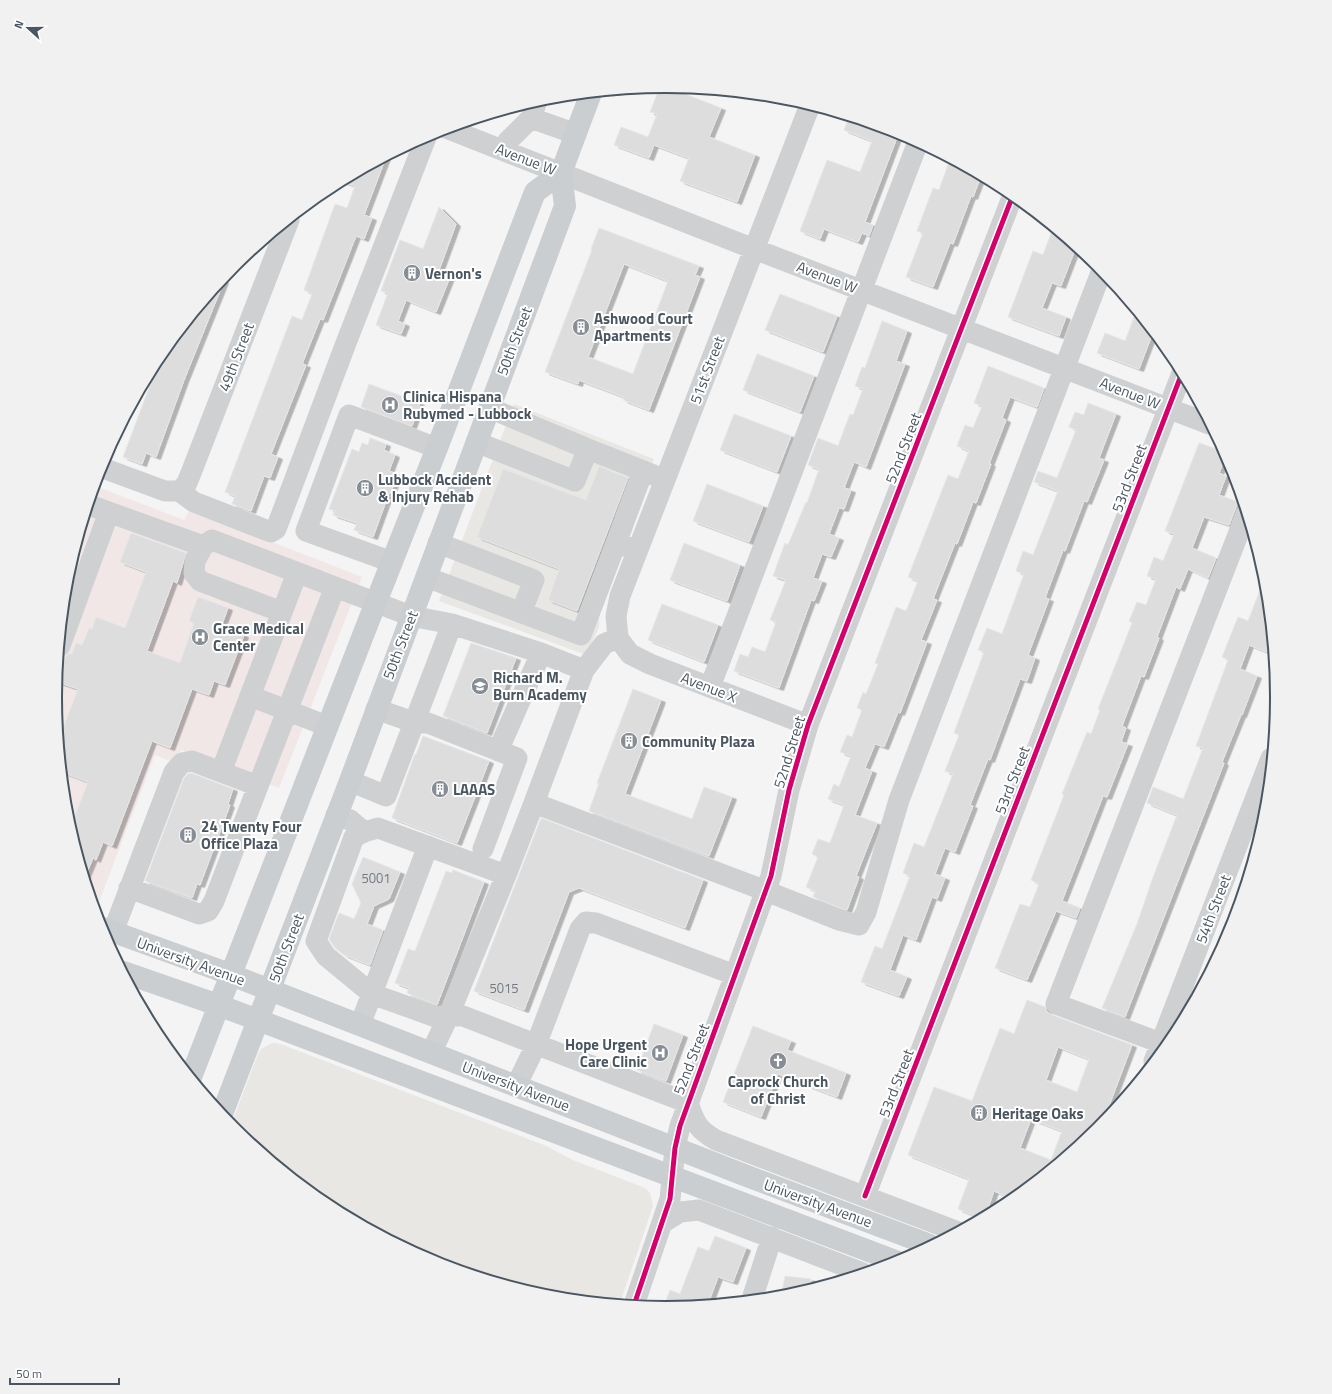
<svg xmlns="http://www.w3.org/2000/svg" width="1332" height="1394" viewBox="0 0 1332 1394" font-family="'Titillium Web',sans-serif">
  <defs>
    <filter id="shadow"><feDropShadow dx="4.5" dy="2.5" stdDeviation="0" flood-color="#0004"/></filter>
  </defs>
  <rect width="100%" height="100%" fill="#f4f4f4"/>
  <!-- commercial -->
  <path fill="#e8e7e3" d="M514,404L654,459L606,588L600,605L599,627L586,655L439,601Z
    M272,1043H277L283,1045L544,1145L573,1160L645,1188L650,1193L653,1206L620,1303L547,1296L432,1261L326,1205L231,1125L258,1054L261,1049Z"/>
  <!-- medical -->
  <path fill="#f1e7e6" d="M95,486L184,520L190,510L362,577L279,788L181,750L177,764L155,755L97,907L94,906L67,816L55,697L67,578Z"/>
  <!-- building -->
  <path fill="#ddddde" stroke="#e5e6e7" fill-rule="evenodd" filter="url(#shadow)" d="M664,86L721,108L709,137L755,155L737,202L680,181L689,158L654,145L649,158L614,145L621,127L648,137L657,114L650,112L660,87Z
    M849,117L899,132L865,222L873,225L869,236L862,233L858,242L824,229L820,239L800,231L827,160L860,172L872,141L844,130Z
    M386,157L364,215L372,218L364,239L356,236L323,320L320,319L302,364L306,365L271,454L278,457L270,478L264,476L251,511L232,504L235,496L225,492L292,316L302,320L312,294L304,290L335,204L347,208L355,186L341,181Z
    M950,159L981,176L973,197L971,196L953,244L950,243L933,287L906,277L923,233L917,231L933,188L939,190Z
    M439,207L456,224L438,273L450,277L436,312L406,300L398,321L405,324L401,334L376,325L388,293L381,291L400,240L423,249Z
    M599,228L699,266L695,275L700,277L649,410L623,400L624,397L579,380L578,384L545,372L592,250L591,249ZM624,264L668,281L633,374L588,357Z
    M1053,228L1076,247L1061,286L1052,283L1042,308L1066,317L1059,336L1008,317L1033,251L1043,255Z
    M222,279L224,281L184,380L156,457L146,453L142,464L123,457L163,351Z
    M780,294L837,316L823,352L765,330Z
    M1136,312L1153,332L1139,369L1097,353L1105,333L1125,341Z
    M882,321L907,331L896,361L905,364L866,467L854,462L844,488L851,490L844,509L839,508L829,534L839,538L831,557L822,554L813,578L822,581L814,601L811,600L779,688L734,671L740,654L748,657L752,647L765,652L776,622L770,620L786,580L773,576L785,543L788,545L806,502L807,503L819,469L808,465L818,438L838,446L850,414L853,415L863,389L855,386L862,367L865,368Z
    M757,354L814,376L800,412L743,390Z
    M988,366L1044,388L1037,407L1010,397L1002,418L1006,420L989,464H991L976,503L973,502L957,544L955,543L933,599L937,600L921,640L927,642L900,713L898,712L884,747L875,744L865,768L872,771L855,815L877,823L856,876L859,877L847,910L843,909L813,897L815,891L806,887L818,857L812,854L818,839L830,843L844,805L828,799L834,784L839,787L851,756L840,752L847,735L852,737L862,710L857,708L863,692L866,694L878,664L875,663L896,607L906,611L918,581L908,577L948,475L958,479L969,451L957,446L965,425L973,428L982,406L974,403Z
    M369,384L420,403L412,426L361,407Z
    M1088,403L1116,414L1099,458L1104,460L1087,502L1084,501L1065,551L1063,550L1045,598L1049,599L1028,655L1035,658L1027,681L1020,679L990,760L988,759L970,805L973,806L955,852L945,848L935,874L945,878L937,899L932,897L916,940L903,935L890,970L907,977L899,996L861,982L875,946L882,949L910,876L903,873L914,843L924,847L953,774L945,771L959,735L954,733L984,652L978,650L987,628L1002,634L1024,574L1016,571L1023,551L1033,555L1058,491L1034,482L1038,471L1057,478L1076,430L1069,427L1075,412L1084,415Z
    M734,414L791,436L777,472L720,450Z
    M370,438L386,444L384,450L395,455L389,471L398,474L390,494L389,493L373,537L354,530L357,523L333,515L335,511L329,509L352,449L359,452L362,443L368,445Z
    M1199,443L1225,452L1226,455L1219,473L1226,476L1219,495L1238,502L1229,525L1204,517L1192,548L1216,558L1208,578L1188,569L1180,589L1176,587L1157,637L1159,638L1144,677L1141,676L1122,726L1126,728L1121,742L1128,744L1107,797L1103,796L1062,901L1080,908L1076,918L1056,911L1027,980L995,968L1020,904L1030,907L1039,884L1031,880L1064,795L1062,794L1087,732L1091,734L1100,710L1098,709L1132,623L1129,621L1137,602L1146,605L1156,579L1147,576L1154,557L1163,561L1174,534L1165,531Z
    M599,466L628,478L577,611L548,600L559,569L477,537L503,469L586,500Z
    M707,484L763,506L749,542L693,521Z
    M131,533L186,553L177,583L173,581L147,651L180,663L194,623L189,621L198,597L228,608L221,627L244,635L225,685L214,681L209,695L192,689L170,748L152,741L112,846L103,842L96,860L93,858L85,877L70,828L88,782L62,772L59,738L78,689L57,682L66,656L69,654H72L76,643L82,645L89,628L92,629L96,617L125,628L146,572L120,562Z
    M684,543L740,565L727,601L670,580Z
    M1265,577L1271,641L1267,652L1249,645L1240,669L1257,676L1242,715H1241L1222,762L1224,763L1125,1017L1102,1008L1137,924L1152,880L1177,815L1147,803L1153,787L1183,799L1184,797L1203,748L1196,746L1228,660L1222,657L1238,617L1248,621Z
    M662,604L718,625L704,662L648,640Z
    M471,643L516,658L487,733L443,716Z
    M633,689L661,700L625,794L692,819L704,787L732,797L709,856L589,811L599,783H597Z
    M423,736L489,761L457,843L392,818L415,754L416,755Z
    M191,773L233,789L228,804L230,805L200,885L197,884L192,898L145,881L184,778L188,774Z
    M541,818L703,880L685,928L579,888L569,892L524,1010L474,991Z
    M363,857L400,872L389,899L374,906L367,924L383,930L370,965L344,955L335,948L329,939L339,913L354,919L361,903L352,884Z
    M453,870L484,882L437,1005L407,993L409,988L395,983L408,949L415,951L446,871L452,873Z
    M1027,1000L1045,1007L1047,1012L1052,1015L1132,1045L1102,1124L1098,1129L1013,1199L994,1191L985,1216L981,1218L958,1209L969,1179L908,1155L934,1087L972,1101L1000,1028L1014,1034ZM1058,1047L1089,1059L1077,1092L1046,1080ZM1031,1119L1062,1131L1051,1160L1020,1148Z
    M654,1024L683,1035L666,1081L637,1070Z
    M753,1026L791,1041L787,1050L846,1073L837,1097L778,1074L761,1117L723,1102Z
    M715,1236L746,1248L733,1282L718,1277L708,1304L675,1307L676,1305L666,1300L670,1290L680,1294L698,1247L709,1251Z
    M785,1276L811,1279L810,1289L781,1297Z"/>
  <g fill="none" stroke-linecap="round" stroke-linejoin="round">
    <!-- minor -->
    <path stroke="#ced0d2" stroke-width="21" d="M537,101L531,118L576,134
      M446,128L754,249L1209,424
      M503,150L508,141L531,118
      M476,442L575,481L588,449L489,408
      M588,449L656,476
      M100,467L165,491H179
      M179,491L194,502L271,532L276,529L346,343L427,135
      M179,491L186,485L191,473L289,220
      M89,505L203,546
      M438,543L534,580L521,613
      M628,547L616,543L643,471
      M392,562L306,531L349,415L437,448
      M426,577L581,635L616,543
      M282,612L200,581L194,573L195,561L203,546L212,540L411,616L452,624L386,796L350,781
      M452,624L541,653L498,751
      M60,646L109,512
      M541,653L584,670
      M710,687L918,142
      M250,696L327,726
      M376,709L413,722L428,723L517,758L483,849
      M808,725L650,664L630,654L618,638L616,616L620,596L810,105
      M258,786L335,587
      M534,803L584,670L604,644L618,638
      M336,815L350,820L364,832
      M129,888L199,914L208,911L214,901L258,786L221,772
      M113,932L174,772L182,763L192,761L221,772L297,573
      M360,1025L428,846
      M1161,1043L1056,1004L1246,514
      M431,1053L449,1015L506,875
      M1154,1061L1271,758
      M516,1086L536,1045L580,929L586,922L596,923L735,975
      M865,1196L1182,373
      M662,1223L680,1212L699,1210L863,1273
      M956,1231L716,1140C697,1129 695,1123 688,1103L463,1016L449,1015L436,1017L372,994L326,956L316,941L354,837L364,832L378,828L506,875L534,803L766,891L839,920L859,925L866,912L899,800L1102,270
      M752,1299L772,1237
      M634,1305L670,1199L675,1148L680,1126L771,876L789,790L808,725L1013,195"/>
    <!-- major -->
    <path stroke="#caced1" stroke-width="22" d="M100,927L216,969L752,1178L930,1245
      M123,972L218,1005L406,1076L898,1262
      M191,1077L376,602L437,448L535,192L561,173
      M222,1114L350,781L565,206L561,173L591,93"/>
    <defs>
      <path id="cycleway" d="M865,1196L1182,373
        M634,1305L670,1199L675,1148L680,1126L771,876L789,790L808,725L1013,195"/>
    </defs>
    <!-- cycleway casing -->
    <use href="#cycleway" stroke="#fff" stroke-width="8"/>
    <!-- cycleway -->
    <use href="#cycleway" stroke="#d6006c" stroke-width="5"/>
  </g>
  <!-- icons -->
  <defs>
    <symbol id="building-disc" viewBox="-11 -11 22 22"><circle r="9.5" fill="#868d94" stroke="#fff"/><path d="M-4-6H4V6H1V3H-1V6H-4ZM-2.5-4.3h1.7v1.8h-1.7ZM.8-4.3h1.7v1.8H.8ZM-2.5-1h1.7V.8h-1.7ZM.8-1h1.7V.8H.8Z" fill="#fff"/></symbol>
    <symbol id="hospital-disc" viewBox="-11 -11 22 22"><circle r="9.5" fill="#868d94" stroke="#fff"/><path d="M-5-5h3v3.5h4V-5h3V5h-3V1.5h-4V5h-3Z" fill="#fff"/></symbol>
    <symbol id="school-disc" viewBox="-11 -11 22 22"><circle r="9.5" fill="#868d94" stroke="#fff"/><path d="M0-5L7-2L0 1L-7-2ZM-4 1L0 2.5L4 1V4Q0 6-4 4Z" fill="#fff"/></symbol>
    <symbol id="church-disc" viewBox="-11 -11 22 22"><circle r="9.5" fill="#868d94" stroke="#fff"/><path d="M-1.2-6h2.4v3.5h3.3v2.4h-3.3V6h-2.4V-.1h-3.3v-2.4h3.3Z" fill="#fff"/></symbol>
  </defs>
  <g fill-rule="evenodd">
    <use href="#building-disc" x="402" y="263" width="20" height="20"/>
    <use href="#building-disc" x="571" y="317" width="20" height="20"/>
    <use href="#hospital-disc" x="380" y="395" width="20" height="20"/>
    <use href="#building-disc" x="355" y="478" width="20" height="20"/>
    <use href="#hospital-disc" x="190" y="627" width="20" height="20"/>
    <use href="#school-disc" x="470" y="676" width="20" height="20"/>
    <use href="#building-disc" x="619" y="731" width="20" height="20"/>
    <use href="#building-disc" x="430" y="779" width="20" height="20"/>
    <use href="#building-disc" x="178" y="825" width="20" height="20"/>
    <use href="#hospital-disc" x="650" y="1043" width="20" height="20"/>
    <use href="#church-disc" x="768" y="1051" width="20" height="20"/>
    <use href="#building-disc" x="969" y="1103" width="20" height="20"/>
  </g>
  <g text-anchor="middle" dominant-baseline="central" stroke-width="4" stroke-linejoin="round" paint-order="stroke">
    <!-- number labels -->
    <g font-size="13" fill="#707881">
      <text x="376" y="878">5001</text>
      <text x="504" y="988">5015</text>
    </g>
    <!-- street labels -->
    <g font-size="15" fill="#4a5661" stroke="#fff">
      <text transform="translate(526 159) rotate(21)">Avenue W</text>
      <text transform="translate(827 277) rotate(21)">Avenue W</text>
      <text transform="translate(514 341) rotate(-69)">50th Street</text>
      <text transform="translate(236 357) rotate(-69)">49th Street</text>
      <text transform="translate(707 370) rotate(-69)">51st Street</text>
      <text transform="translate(1130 393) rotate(21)">Avenue W</text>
      <text transform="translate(903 448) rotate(-69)">52nd Street</text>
      <text transform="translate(1129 478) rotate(-69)">53rd Street</text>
      <text transform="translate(400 645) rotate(-69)">50th Street</text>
      <text transform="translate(709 687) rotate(21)">Avenue X</text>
      <text transform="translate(789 752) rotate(-73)">52nd Street</text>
      <text transform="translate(1012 780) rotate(-69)">53rd Street</text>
      <text transform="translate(1213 909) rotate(-69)">54th Street</text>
      <text transform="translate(286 948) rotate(-69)">50th Street</text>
      <text transform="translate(191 961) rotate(20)">University Avenue</text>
      <text transform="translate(691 1059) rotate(-69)">52nd Street</text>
      <text transform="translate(896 1083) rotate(-69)">53rd Street</text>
      <text transform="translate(516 1086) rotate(21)">University Avenue</text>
      <text transform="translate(818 1203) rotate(20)">University Avenue</text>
    </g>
    <!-- poi labels -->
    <g font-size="15" font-weight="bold" fill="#4a5661" stroke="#fff" text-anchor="start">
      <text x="425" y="273">Vernon's</text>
      <text x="594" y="318">Ashwood Court<tspan x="594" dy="17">Apartments</tspan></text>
      <text x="403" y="396">Clinica Hispana<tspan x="403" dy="17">Rubymed - Lubbock</tspan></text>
      <text x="378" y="479">Lubbock Accident<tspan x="378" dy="17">&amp; Injury Rehab</tspan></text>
      <text x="213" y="628">Grace Medical<tspan x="213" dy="17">Center</tspan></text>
      <text x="493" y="677">Richard M.<tspan x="493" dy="17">Burn Academy</tspan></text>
      <text x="642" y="741">Community Plaza</text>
      <text x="453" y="789">LAAAS</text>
      <text x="201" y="826">24 Twenty Four<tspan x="201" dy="17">Office Plaza</tspan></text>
      <text x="647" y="1044" text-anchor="end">Hope Urgent<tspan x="647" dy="17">Care Clinic</tspan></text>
      <text x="778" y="1081" text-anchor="middle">Caprock Church<tspan x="778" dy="17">of Christ</tspan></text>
      <text x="992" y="1113">Heritage Oaks</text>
    </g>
  </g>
  <!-- crop -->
  <path d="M0 0H1332V1394H0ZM62 697a604 604 0 1 1 1208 0a604 604 0 1 1-1208 0Z" fill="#f1f1f2" fill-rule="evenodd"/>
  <path fill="none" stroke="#4a5661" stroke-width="2" d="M62 697a604 604 0 1 1 1208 0a604 604 0 1 1-1208 0Z"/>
  <!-- north arrow -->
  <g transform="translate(28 28) rotate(291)" stroke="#ffffff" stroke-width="3" paint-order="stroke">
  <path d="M0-3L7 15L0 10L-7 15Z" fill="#4a5661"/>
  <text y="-6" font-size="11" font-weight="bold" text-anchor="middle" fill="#4a5661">N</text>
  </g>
  <!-- scale -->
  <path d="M10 1378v6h109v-6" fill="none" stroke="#4a5661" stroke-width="2"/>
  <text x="16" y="1378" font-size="12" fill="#4a5661" stroke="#ffffff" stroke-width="3" paint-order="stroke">50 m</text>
</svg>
